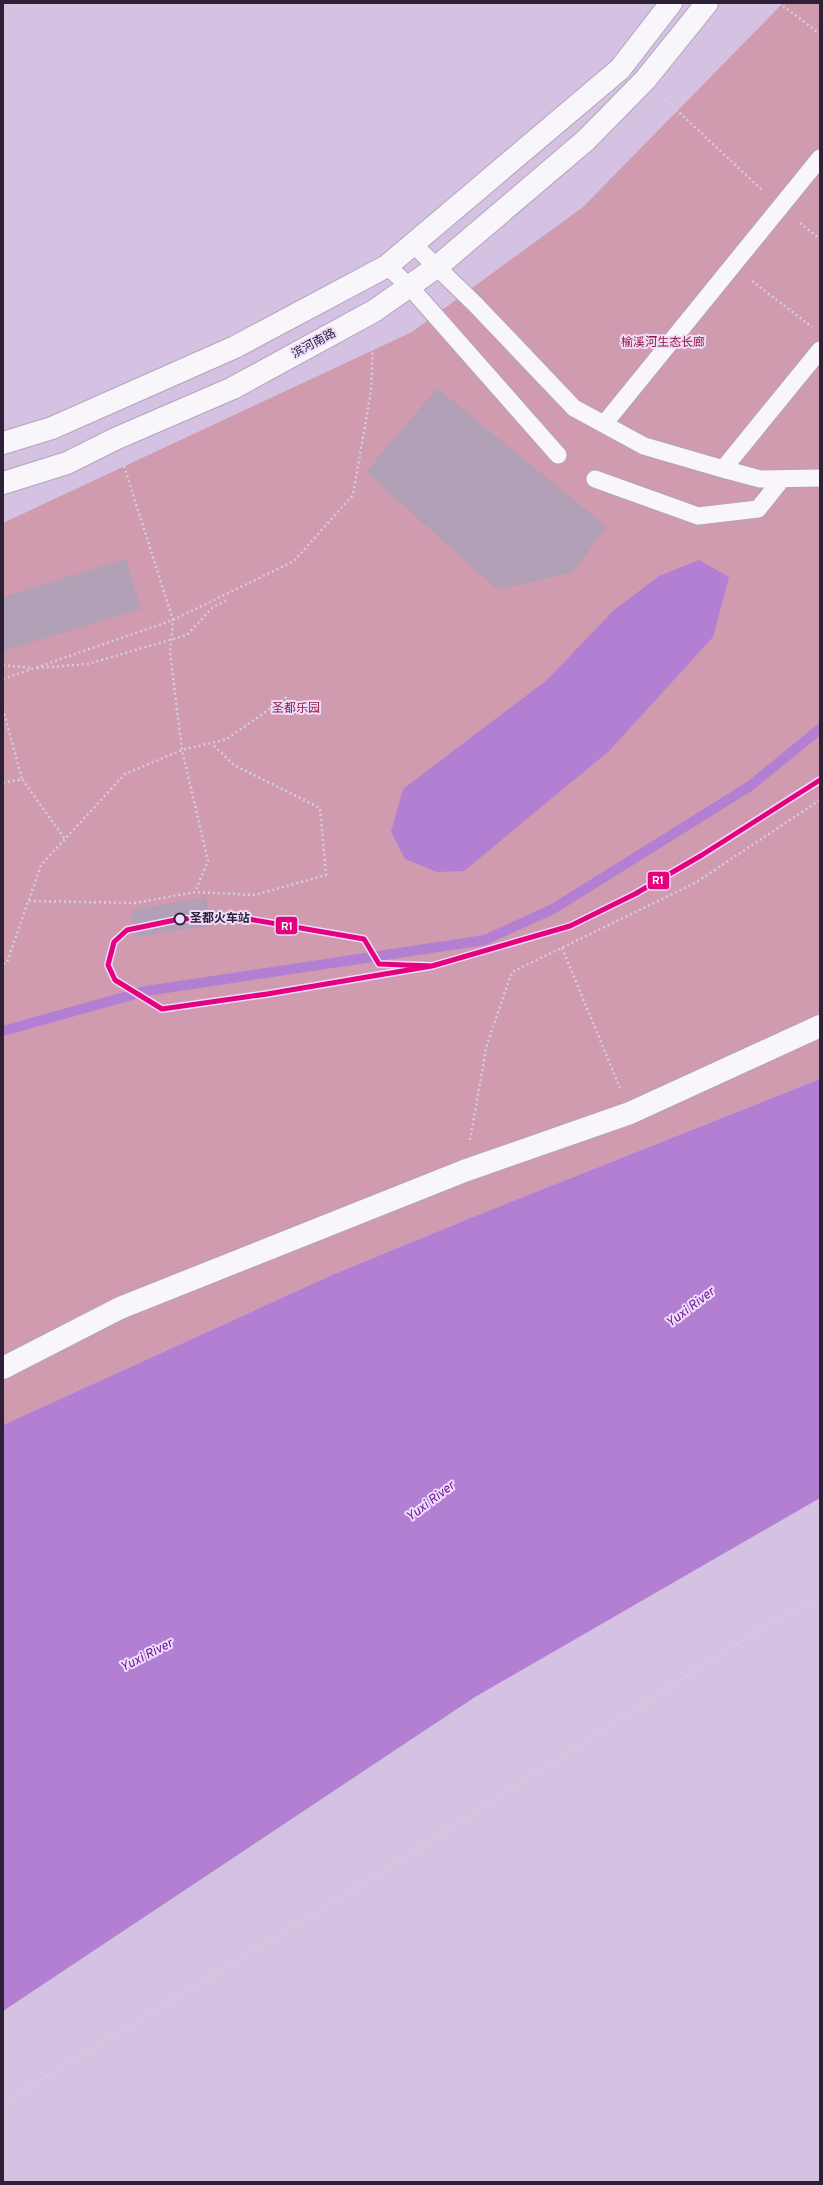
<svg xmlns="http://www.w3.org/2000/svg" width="823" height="2185" viewBox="0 0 823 2185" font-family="Overpass,'Noto Sans SC',sans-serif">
  <rect width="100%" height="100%" fill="#d5c2e3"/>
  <!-- green -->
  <path fill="#d09aaf" d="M783,3H820V1079L468,1219L332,1275L3,1425V523L412,332L583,207Z"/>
  <!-- water -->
  <path fill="#b27fd2" d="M699,560L729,577L713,637L609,751L464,871L437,872L405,859L391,832L403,789L547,680L613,611L659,576Z
    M820,1079V1498L475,1697L3,2011V1425L332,1275L468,1219Z"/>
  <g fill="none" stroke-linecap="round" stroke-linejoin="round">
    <!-- stream -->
    <path stroke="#b27fd2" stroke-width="10" d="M3,1031L146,991L485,940L553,909L750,786L820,729"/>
  </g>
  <!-- building -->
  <path fill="#b2a0b7" d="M437,388L607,527L573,572L498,590L366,472Z
    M126,559L141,609L3,651V597Z
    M206,897L212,925L137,937L131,910Z"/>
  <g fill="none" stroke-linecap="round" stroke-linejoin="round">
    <defs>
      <path id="service" d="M414,245L475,304L574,408L644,446L723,469L760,479L820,478
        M387,266L410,287L558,455
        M604,424L820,158
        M723,469L820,350
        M595,479L698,516L758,509L782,479"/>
      <path id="pedestrian" d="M3,1368L120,1308L464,1171L630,1113L820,1026"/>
      <path id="secondary" d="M3,443L52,428L235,347L387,266L620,69L671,3
        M3,483L67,463L115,439L233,388L374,311L438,266L586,140L645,80L707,3"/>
    </defs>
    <!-- service casing -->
    <use href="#service" stroke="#b2a4bd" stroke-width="19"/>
    <!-- pedestrian casing -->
    <use href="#pedestrian" stroke="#b2a4bd" stroke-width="24"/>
    <!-- secondary casing -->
    <use href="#secondary" stroke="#b2a4bd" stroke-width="24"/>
    <!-- path -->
    <path stroke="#d4ced9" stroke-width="2.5" stroke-dasharray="2 3" stroke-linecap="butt" d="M779,3L820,34
      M665,99L762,190
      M800,223L820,239
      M752,281L812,327
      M124,466L173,620L170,653L182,750L208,861L195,892
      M3,665L32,668
      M37,668L88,664L187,635L212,608L227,600
      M3,679L173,620L294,561L353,495L371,391L373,344
      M3,709L22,779
      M3,783L22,779L65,839
      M29,901L135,903L195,892L255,895L326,875L320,808L234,765L212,744
      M562,948L620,1088
      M3,964L7,962L41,865L125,774L182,750L227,739L288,696
      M470,1140L487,1044L512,972L695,883L820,800
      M3,2103L376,1876L768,1624L820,1599"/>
    <!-- service -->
    <use href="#service" stroke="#f9f6fb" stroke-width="17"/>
    <!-- pedestrian -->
    <use href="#pedestrian" stroke="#f9f6fb" stroke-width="22"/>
    <!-- secondary -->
    <use href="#secondary" stroke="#f9f6fb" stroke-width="22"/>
    <defs>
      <path id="rail-1" d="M432,966L379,964L364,939L242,918L180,919L127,930L114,942L108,965L115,980L162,1009L267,994L432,966L570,926L635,894L702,855L820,780"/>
    </defs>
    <!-- rail-1 casing -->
    <use href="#rail-1" stroke="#efddfc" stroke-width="8"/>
    <!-- rail-1 -->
    <use href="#rail-1" stroke="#e5007d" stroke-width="5"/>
  </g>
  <!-- markers -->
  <circle fill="#efddfc" stroke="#2e2037" stroke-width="2" cx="180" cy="919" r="5.5"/>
  <g text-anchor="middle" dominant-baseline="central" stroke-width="4" stroke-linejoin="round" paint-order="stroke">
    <!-- park labels -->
    <g font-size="12" fill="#941c3d" stroke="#efddfc">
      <text x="663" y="343">榆溪河生态长廊</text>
      <text x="296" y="709">圣都乐园</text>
    </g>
    <!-- street labels -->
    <g font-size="12" fill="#2e2037" stroke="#efddfc">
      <text transform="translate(314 344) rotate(-28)">滨河南路</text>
    </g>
    <!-- stop labels -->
    <g font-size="12" font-weight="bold" fill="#2e2037" stroke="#efddfc" text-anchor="start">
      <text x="190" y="919">圣都火车站</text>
    </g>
    <!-- water labels -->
    <g font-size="13" font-style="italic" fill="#6e1598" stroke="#efddfc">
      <text transform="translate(691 1308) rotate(-37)">Yuxi River</text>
      <text transform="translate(431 1502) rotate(-37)">Yuxi River</text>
      <text transform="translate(147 1656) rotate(-27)">Yuxi River</text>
    </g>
  </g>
  <g stroke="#efddfc" stroke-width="1.5">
    <rect x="647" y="871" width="23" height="19" rx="4" fill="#e5007d"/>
    <rect x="275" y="916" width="23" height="19" rx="4" fill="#e5007d"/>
  </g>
  <g font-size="11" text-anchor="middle" font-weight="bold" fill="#fff">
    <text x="658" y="884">R1</text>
    <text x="287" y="930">R1</text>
  </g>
  <!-- border -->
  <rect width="823" height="2185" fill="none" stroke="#2e2037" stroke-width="8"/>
</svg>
